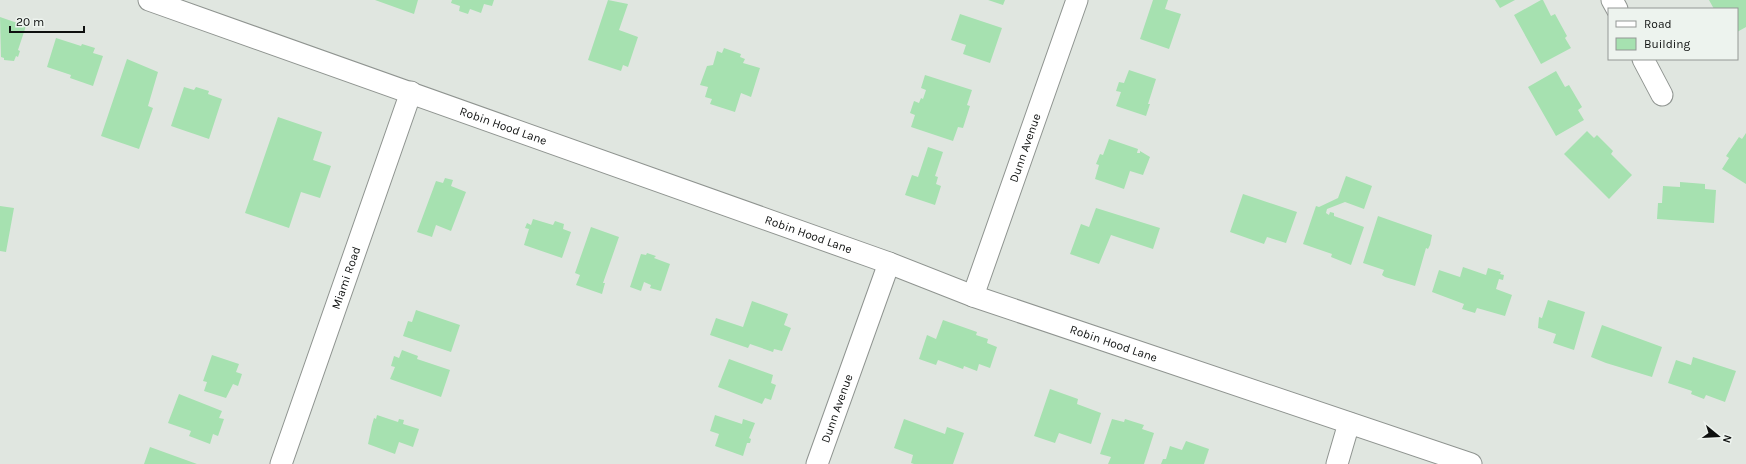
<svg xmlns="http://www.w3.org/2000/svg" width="1746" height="464" viewBox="0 0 1746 464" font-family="Karla,sans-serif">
  <rect width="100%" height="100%" fill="#e0e6e0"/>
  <!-- building -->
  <path fill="#a6e1b0" d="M375,0H418L414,14Z
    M452,0H494L492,6L484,4L481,13L470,9L468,14L459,11L460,6L451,3Z
    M608,0L628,4L619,30L638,37L628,67L623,65L621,71L588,60Z
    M988,0H1005L1003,5Z
    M1153,0H1168L1165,9L1181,14L1169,49L1140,39Z
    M1495,0H1515L1500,8Z
    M1541,0H1543L1551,16L1555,14L1567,36L1565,38L1571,48L1541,64L1514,15Z
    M1709,0H1746V27L1737,32V9H1714Z
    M960,14L1002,28L990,63L963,54L966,45L951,40Z
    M0,17L26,26L18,50L20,51L18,57L16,56L14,61L4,60V58L1,57Z
    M56,38L81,46L82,44L95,48L93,53L103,56L93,86L70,78L71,75L47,67Z
    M724,48L741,54L740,57L745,59L743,63L760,68L751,97L741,93L735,112L710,104L712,99L705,97L708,87L700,85L707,66L713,65L717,51L722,53Z
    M127,59L158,72L148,106L153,108L139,149L101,136Z
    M1129,70L1156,79L1148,104H1150L1146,116L1116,106L1121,92L1116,91L1119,82L1124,83Z
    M1556,71L1565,87L1569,85L1582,107L1578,110L1584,120L1556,136L1528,87Z
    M925,75L972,90L967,105L970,106L963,128L958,127L953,141L911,127L915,115L910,113L914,101L919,103L921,98L923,99L926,90L921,88Z
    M184,87L194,90L196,87L209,91L208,94L222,99L209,139L171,126Z
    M278,117L322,132L313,160L331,166L320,198L301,192L289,228L245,213Z
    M1587,131L1594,138L1597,135L1613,151L1611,154L1632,175L1609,199L1564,154Z
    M1746,133V184L1722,169L1729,158L1726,156L1739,137L1742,139Z
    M1109,139L1138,149L1137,153H1140V151L1150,157L1143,175L1130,171L1124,189L1095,179L1099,165L1096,164L1100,154L1103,155Z
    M928,147L943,152L935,176L938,177L936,184L941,186L935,205L905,195L912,175L918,177Z
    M1346,176L1372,186L1364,209L1345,202L1327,209L1326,213L1329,215L1330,212L1334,213V216L1364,227L1351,265L1331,257L1332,254L1303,244L1316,206L1319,207L1338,198Z
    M445,178L453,180L451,186L466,192L451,231L436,225L432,237L417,232L436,181L443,183Z
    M1680,182L1705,184V189L1716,190L1714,223L1657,219L1658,203H1662L1663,186L1680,187Z
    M1243,194L1297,212L1286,243L1267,237L1264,244L1230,232Z
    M0,206L14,208L6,252L0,251Z
    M1096,208L1160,228L1153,249L1111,235L1099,264L1070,254L1081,224L1089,227Z
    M1378,216L1432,235L1430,245L1428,249L1426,248L1415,286L1385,277L1382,275L1384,270L1363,263Z
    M533,219L553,225L555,221L564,224L563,229L571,232L562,258L524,245L529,229L525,228L527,223L531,225Z
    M591,227L619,237L603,283H605L602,294L576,285L580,275L575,273Z
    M647,253L656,256L654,258L670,264L661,291L650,288L651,285L644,282L641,291L630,287L641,254L646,255Z
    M1463,267L1486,275L1488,268L1501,272L1500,274L1504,275L1503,280L1499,279L1496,289L1512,295L1505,316L1477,308L1475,313L1462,309L1464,304L1432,292L1439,270L1460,277Z
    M1548,300L1585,312L1574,350L1553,343L1556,334L1538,328L1539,317L1542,318Z
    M752,301L788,314L784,325L791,328L782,351L774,349L773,352L750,344L748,348L710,335L716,318L743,327Z
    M416,310L460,325L451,352L403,336L408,321L412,322Z
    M943,320L977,332L976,335L988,339L987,343L997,347L990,368L979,364L977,371L964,366L963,369L938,360L936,365L919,359L927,335L936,339Z
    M1602,325L1662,347L1652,377L1606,363L1591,357Z
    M402,350L418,356L417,359L450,370L441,397L390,379L395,367L391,366L394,356L399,358Z
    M212,355L239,364L236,372L242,374L238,386L233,384L226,398L204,391L207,382L203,381Z
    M1693,357L1736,371L1725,402L1706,395L1704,399L1691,394L1692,391L1668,383L1676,360L1691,365Z
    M729,359L773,375L771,383L776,385L771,400L765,398L762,404L718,387Z
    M1050,389L1078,399L1077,404L1101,413L1091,444L1059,433L1055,443L1034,436Z
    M179,394L222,411L219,418L224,419L218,436L213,434L210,444L189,436L191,431L168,423Z
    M377,415L398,422L399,419L404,420L403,424L419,429L413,447L399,442L395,454L368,444L372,425L374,418L376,419Z
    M715,415L742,424L743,419L755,423L749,438L751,439L750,443H747L743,456L715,446L719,434L710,431Z
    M904,419L945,434L947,427L964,433L953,464H914L911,463L913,455L894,448Z
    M1112,419L1124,422L1125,419L1144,425L1142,429L1154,433L1144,464H1108L1111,457L1100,454Z
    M1186,441L1209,449L1204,464H1161L1163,459H1166L1170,446L1182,450Z
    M150,447L197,464H144Z"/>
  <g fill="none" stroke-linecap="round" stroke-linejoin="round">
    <defs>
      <g id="street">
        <path id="s1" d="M149,0L889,263L973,296L1471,464"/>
        <path d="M1612,0L1617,9"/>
        <path d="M1643,59L1662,95"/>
        <path id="s2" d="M973,296L1077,0"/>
        <path id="s3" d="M281,464L411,92"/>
        <path id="s4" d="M817,464L889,263"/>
        <path d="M1337,464L1349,423"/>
      </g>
    </defs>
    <!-- street casing -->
    <use href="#street" stroke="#8f9490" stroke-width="23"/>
    <!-- street -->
    <use href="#street" stroke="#fff" stroke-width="21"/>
  </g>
  <g text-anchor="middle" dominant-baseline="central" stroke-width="3" stroke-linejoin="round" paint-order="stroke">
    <!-- street labels -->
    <g font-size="12" fill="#0e100f" stroke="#edf3ee">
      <text stroke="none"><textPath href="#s1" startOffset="376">Robin Hood Lane</textPath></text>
      <text stroke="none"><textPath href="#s2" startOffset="157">Dunn Avenue</textPath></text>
      <text stroke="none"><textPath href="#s1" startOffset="700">Robin Hood Lane</textPath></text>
      <text stroke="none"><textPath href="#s3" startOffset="197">Miami Road</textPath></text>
      <text stroke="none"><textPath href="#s1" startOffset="1024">Robin Hood Lane</textPath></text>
      <text stroke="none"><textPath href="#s4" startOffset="59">Dunn Avenue</textPath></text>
    </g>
  </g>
  <!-- legend -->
  <rect x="1608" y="8" width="130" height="52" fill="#edf3ee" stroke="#949895"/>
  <rect x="1616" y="21" width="20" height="6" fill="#ffffff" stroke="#949895"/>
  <text x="1644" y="28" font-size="12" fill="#0e100f">Road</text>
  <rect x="1616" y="38" width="20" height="12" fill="#a6e1b0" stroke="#949895"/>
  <text x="1644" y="48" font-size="12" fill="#0e100f">Building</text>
  <!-- north arrow -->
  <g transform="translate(1718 436) rotate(108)" stroke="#edf3ee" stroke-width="3" paint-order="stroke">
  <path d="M0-3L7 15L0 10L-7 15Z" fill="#0e100f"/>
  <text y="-6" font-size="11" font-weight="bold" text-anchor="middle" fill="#0e100f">N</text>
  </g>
  <!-- scale -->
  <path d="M10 26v6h74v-6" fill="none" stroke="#0e100f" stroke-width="2"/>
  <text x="16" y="26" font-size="12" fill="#0e100f" stroke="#edf3ee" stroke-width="3" paint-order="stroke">20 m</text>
</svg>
